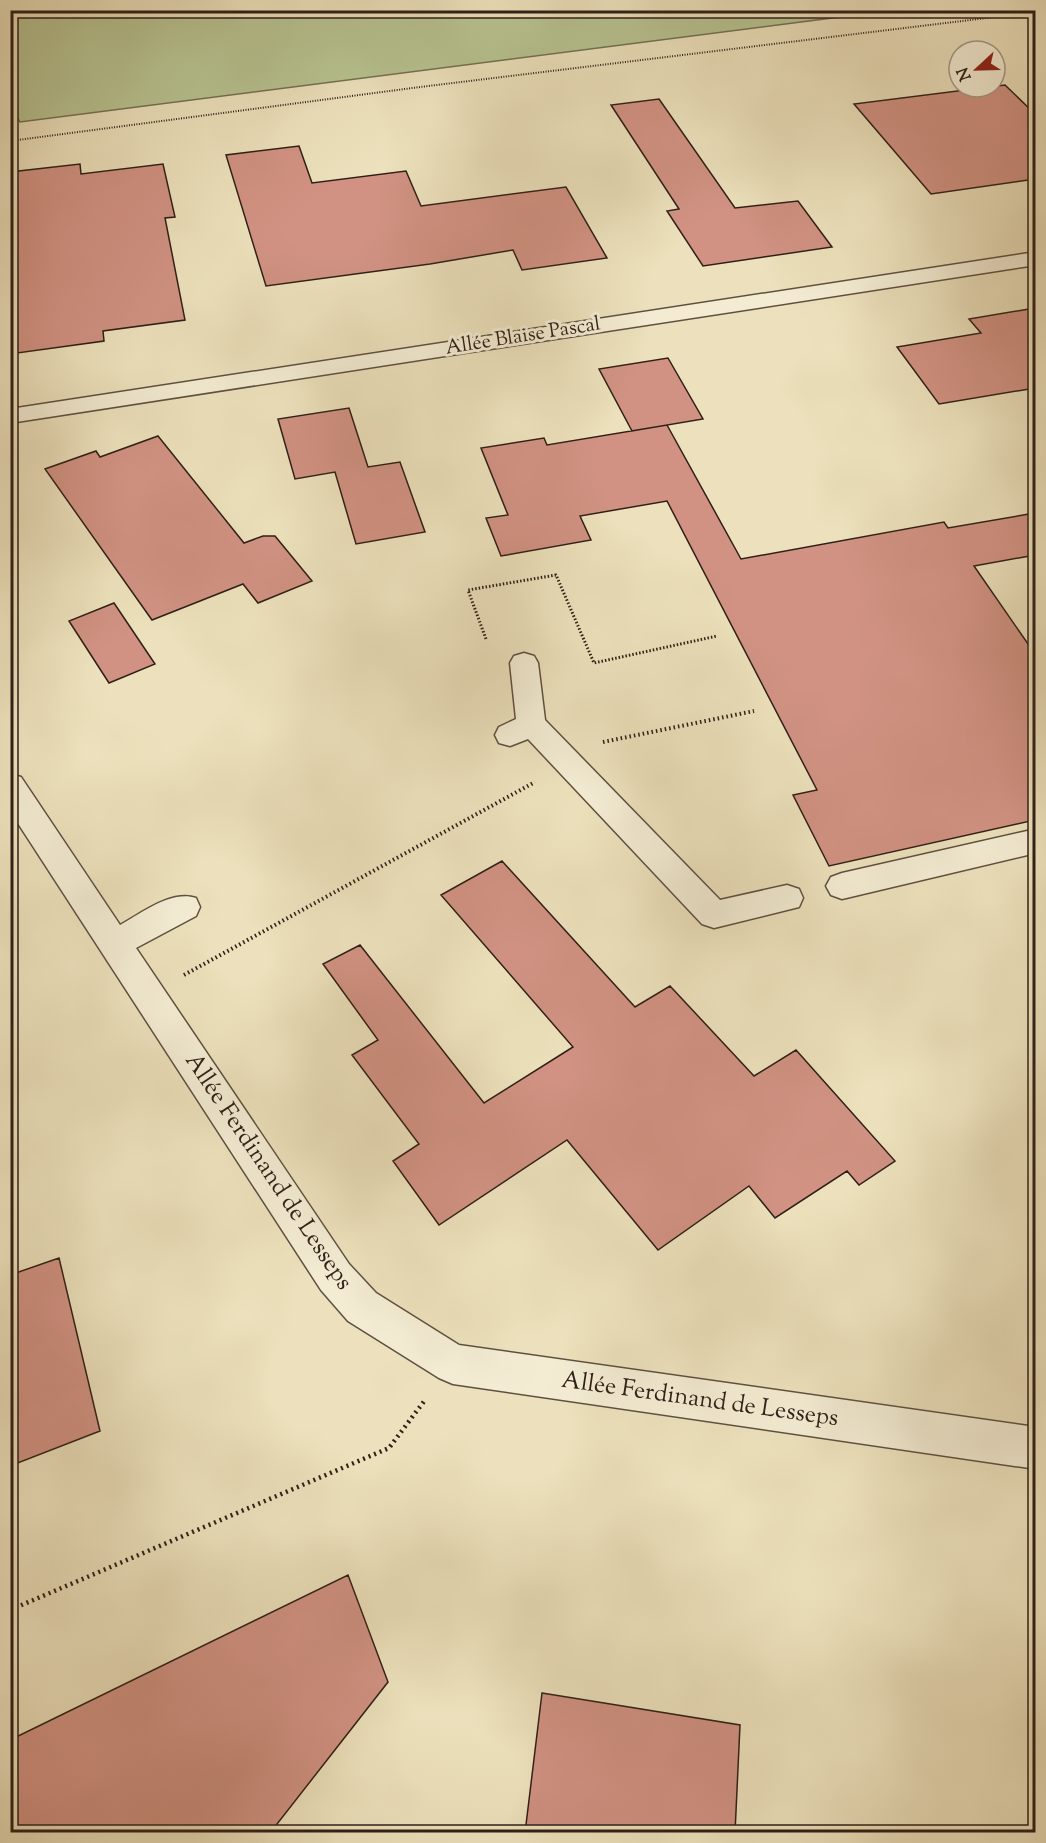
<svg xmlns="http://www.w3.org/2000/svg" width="1046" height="1843" viewBox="0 0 1046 1843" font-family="'Sorts Mill Goudy',serif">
  <rect width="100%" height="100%" fill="#ece1bc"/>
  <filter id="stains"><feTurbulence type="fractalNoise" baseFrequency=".00333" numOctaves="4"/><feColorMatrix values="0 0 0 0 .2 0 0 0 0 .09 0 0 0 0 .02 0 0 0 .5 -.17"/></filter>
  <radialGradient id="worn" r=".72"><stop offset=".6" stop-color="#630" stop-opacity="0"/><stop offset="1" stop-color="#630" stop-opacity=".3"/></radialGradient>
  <!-- green -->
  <path fill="#b7c391" stroke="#737154" stroke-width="1.5" d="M11,10H887V11L20,122L11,106Z"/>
  <!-- building -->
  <path fill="#d19283" stroke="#2f1f17" stroke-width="1.5" d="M1005,85L1035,114V179L931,194L854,104Z
    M659,99L735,208L798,201L832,247L703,266L667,211L679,209L611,105Z
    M299,146L312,183L406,171L421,206L566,187L607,258L522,270L513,250L430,264L266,286L226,155Z
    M80,164L81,174L163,164L175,217L165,218L185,320L103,331L104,341L10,354V172Z
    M1035,308V388L939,404L897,347L981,333L969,319Z
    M668,358L703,419L632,431L599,369Z
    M349,408L368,467L400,462L425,532L356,544L335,472L295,479L278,419Z
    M667,425L741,559L944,522L948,528L1035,513V555L974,566L1035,654V820L829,866L793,795L817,790L667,501L580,516L591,540L501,556L486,518L508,515L481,448L544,438L547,445Z
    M158,436L244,543L263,536H275L312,581L258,603L243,584L152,620L45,469L96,451L100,457Z
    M114,603L155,664L109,683L69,621Z
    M502,861L635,1007L670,986L754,1076L796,1050L895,1161L859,1185L847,1171L775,1218L749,1186L658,1250L567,1140L439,1225L393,1161L419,1144L352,1055L378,1040L323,964L360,945L484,1103L573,1047L441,895Z
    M59,1258L100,1431L10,1466V1275Z
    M348,1575L388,1682L270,1833H10V1740Z
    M542,1693L740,1725L735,1833H525Z"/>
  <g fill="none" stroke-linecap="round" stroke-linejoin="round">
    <defs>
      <path id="minor" d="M1036,252V265L10,423V409Z
        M524,653L534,656L538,663L545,720L720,900L787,885L799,889L803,898L799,907L714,928L702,924L528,739L510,746L499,743L495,735L499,727L516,719L510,663L514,656Z
        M10,774L21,777L120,925C142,913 171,890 196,898L200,907L196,916L136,948L349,1264L376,1293L459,1345L1036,1427V1469L453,1384L439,1378L348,1321L321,1290L10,811Z
        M1036,829V853L842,899L831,895L826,886L831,877L842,873Z"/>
    </defs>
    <!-- minor casing -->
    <use href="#minor" stroke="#5e5040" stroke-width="3"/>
    <!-- path-far3 -->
    <path stroke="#2f1f17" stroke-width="2" stroke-dasharray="1 1.5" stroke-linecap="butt" d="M10,141L420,87L1036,12"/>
    <!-- path-far2 -->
    <path stroke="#2f1f17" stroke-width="3" stroke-dasharray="1.5 2" stroke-linecap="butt" d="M486,639L468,590L556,575L594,663L717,636"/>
    <!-- path-far1 -->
    <path stroke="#2f1f17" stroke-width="4" stroke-dasharray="1.5 3" stroke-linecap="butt" d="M603,742L754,711
      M184,975L535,782"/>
    <!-- path -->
    <path stroke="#2f1f17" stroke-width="4.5" stroke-dasharray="2 4" stroke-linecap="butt" d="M10,1610L389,1448L425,1400"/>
    <!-- minor -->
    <use href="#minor" fill="#f3ecd3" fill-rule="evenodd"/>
  </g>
  <g text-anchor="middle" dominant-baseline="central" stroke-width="6" stroke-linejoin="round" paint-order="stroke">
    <!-- far-street labels -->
    <g font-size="20" fill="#2f1f17" stroke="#f3ecd3">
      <text transform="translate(523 337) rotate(-9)">Allée Blaise Pascal</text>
    </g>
    <!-- street labels -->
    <g font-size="24" fill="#2f1f17" stroke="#f3ecd3">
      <text transform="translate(268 1172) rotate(56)">Allée Ferdinand de Lesseps</text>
      <text transform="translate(700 1400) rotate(8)">Allée Ferdinand de Lesseps</text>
    </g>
  </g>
  <!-- margin -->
  <rect width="1046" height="1843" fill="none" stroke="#ece1bc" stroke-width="36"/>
  <rect x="12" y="12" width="1022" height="1819" fill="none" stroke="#2f1f17" stroke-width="3"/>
  <rect x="18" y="18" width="1010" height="1807" fill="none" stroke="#2f1f17" stroke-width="1.5"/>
  <!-- north arrow -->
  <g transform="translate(977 69) rotate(248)"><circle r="28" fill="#f3ecd3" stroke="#a59a88" stroke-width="1.5"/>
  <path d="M0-4.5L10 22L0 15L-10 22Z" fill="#8f2418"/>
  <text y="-9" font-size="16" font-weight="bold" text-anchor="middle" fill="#2f1f17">N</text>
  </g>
  <rect width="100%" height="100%" filter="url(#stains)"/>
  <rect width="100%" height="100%" fill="url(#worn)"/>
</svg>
